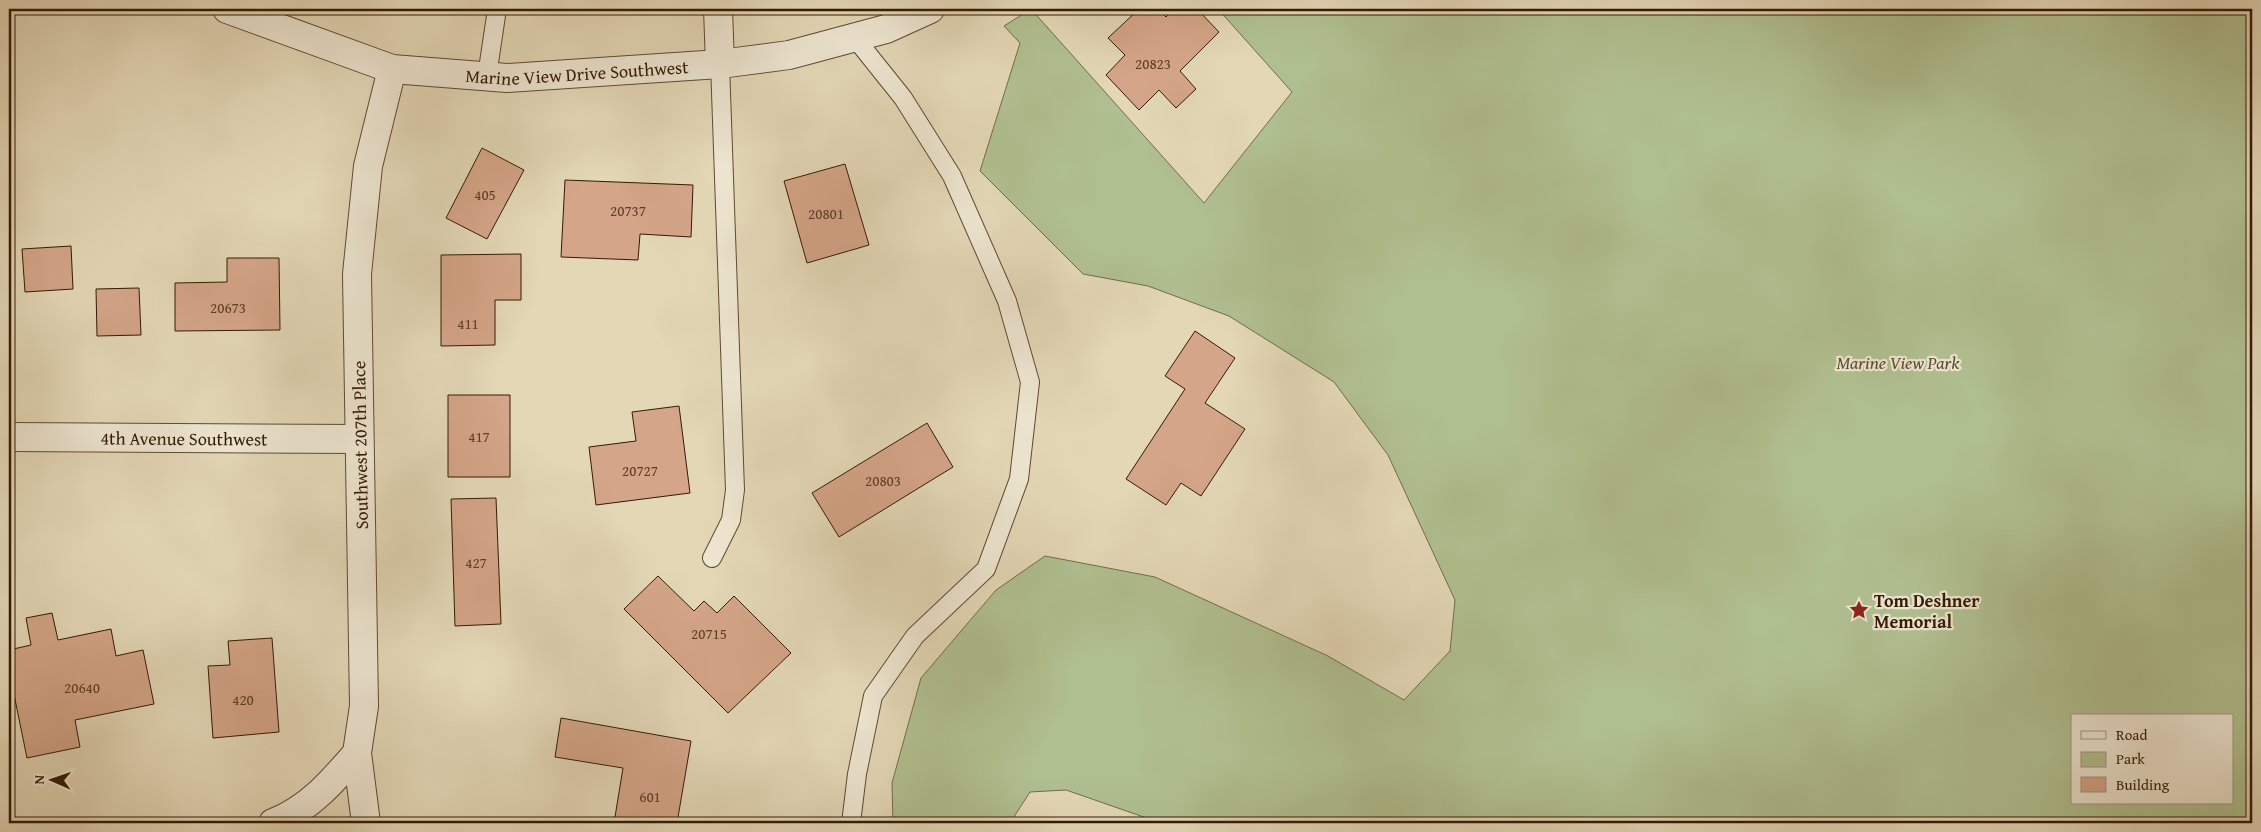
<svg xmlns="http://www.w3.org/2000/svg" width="2261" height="832" viewBox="0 0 2261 832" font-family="'Gentium Book Plus',serif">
  <rect width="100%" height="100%" fill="#e3d7b6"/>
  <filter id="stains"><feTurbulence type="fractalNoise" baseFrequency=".004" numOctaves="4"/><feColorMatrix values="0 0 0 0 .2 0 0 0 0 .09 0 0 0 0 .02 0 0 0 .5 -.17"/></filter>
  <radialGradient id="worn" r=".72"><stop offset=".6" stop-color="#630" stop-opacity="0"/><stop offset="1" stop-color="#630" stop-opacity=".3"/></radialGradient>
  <!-- green -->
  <path fill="#b0bf90" stroke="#726c4a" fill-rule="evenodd" d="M1031,9L1204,203L1292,92L1218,9H2252V823H1161L1066,790L1030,792L1010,823H893L892,783L921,678L996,590L1045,556L1155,577L1328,656L1404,700L1450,651L1455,600L1388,455L1334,382L1229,316L1148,286L1083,274L980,171L1020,43L1004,26ZM2072,716H2232V803H2072Z"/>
  <!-- building -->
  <path fill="#d4a588" stroke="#341a04" d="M1139,9H1158L1166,17L1174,9H1197L1219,32L1180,71L1196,89L1176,108L1159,90L1139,110L1106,75L1125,55L1108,38Z
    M482,148L524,170L487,239L446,218Z
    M845,164L869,245L807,263L784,181Z
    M565,180L693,185L691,237L640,234L638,260L561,257Z
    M71,246L73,289L25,292L22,249Z
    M521,254V300H495V345L441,346V255Z
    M227,258H279L280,330L175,331V283L227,282Z
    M139,288L141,335L97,336L96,289Z
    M1195,331L1235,358L1205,403L1245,429L1201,496L1181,483L1166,505L1126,479L1185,389L1165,376Z
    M448,395H510V477H448Z
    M679,406L690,493L596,505L589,447L636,441L632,412Z
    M927,423L953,467L839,537L812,493Z
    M496,498L501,624L455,626L451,499Z
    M658,576L694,611L704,601L717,613L734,596L791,653L728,713L624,609Z
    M52,613L58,640L111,629L116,656L143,650L154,704L75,720L80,747L27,758L9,670V650L31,645L26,618Z
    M272,638L279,732L213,738L208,666L230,665L228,641Z
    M561,718L691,741L677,823H614L623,768L555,757Z"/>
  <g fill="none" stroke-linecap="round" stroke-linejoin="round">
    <defs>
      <path id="service" d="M487,76L497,9
        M712,558L731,520L735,490L720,64
        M851,823L857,774L873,696L915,636L986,569L1019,479L1030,382L1007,301L952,176L903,98L855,38"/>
      <g id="minor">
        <path id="s1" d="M9,437L359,439"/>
        <path d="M273,823C309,809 333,781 357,753"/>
        <path d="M366,823L357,753L364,706L357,274L368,166L392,69"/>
      </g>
      <g id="tertiary">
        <path id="s2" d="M227,9L392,69L507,78L720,64L789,55L886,29L930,9"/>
        <path d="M718,9L720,64"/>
      </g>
    </defs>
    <!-- service casing -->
    <use href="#service" stroke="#604930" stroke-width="20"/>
    <!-- minor casing -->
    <use href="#minor" stroke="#604930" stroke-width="30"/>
    <!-- tertiary casing -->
    <use href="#tertiary" stroke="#604930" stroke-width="30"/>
    <!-- service -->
    <use href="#service" stroke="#ede5d0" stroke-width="18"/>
    <!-- minor -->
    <use href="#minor" stroke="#ede5d0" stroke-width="28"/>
    <!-- tertiary -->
    <use href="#tertiary" stroke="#ede5d0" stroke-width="28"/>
  </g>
  <!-- icons -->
  <defs>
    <symbol id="sight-bare" viewBox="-9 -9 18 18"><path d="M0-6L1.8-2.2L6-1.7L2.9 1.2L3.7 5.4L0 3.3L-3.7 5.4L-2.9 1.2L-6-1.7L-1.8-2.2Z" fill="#8f2418" stroke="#ede5d0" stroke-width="2.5" paint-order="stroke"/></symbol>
  </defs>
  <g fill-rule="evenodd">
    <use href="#sight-bare" x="1845" y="596" width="28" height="28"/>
  </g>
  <g text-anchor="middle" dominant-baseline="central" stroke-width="4.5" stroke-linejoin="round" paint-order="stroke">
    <!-- number labels -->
    <g font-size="15" fill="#5c3d25">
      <text x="1153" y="63">20823</text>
      <text x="485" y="194">405</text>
      <text x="628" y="210">20737</text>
      <text x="826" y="213">20801</text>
      <text x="228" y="307">20673</text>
      <text x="468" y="323">411</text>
      <text x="479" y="436">417</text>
      <text x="640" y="470">20727</text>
      <text x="883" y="480">20803</text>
      <text x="476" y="562">427</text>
      <text x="709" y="633">20715</text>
      <text x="82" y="687">20640</text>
      <text x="243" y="699">420</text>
      <text x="650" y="796">601</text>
    </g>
    <!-- street labels -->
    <g font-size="18" fill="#341a04" stroke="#ede5d0">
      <text stroke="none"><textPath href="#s2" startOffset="361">Marine View Drive Southwest</textPath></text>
      <text stroke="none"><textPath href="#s1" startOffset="175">4th Avenue Southwest</textPath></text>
      <text transform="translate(360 445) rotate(-91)">Southwest 207th Place</text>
    </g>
    <!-- park labels -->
    <g font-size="18" font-style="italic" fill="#594c2e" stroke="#ede5d0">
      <text x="1898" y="362">Marine View Park</text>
    </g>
    <!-- poi labels -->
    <g font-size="18" font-weight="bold" fill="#341a04" stroke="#ede5d0" text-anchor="start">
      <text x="1874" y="600">Tom Deshner<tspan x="1874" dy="21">Memorial</tspan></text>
    </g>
  </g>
  <!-- margin -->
  <rect width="2261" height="832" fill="none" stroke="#e3d7b6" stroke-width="30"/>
  <rect x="10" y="10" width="2241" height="812" fill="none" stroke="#341a04" stroke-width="2.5"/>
  <rect x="15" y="15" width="2231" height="802" fill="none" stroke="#341a04"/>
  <!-- legend -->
  <rect x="2071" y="714" width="162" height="90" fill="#ede5d0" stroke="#a3947e"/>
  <rect x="2081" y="731" width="25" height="8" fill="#ede5d0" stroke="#a3947e"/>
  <text x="2116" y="740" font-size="15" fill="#341a04">Road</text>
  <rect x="2081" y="752" width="25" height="15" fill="#b0bf90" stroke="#a3947e"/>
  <text x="2116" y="764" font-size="15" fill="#341a04">Park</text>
  <rect x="2081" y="777" width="25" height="15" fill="#d4a588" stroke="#a3947e"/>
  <text x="2116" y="790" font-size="15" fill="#341a04">Building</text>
  <!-- north arrow -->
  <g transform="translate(52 780) rotate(272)" stroke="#ede5d0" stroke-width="4" paint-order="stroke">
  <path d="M0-4L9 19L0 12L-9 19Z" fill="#341a04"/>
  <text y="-8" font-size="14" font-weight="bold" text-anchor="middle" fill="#341a04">N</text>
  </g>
  <rect width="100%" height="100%" filter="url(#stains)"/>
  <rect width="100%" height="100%" fill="url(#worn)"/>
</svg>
